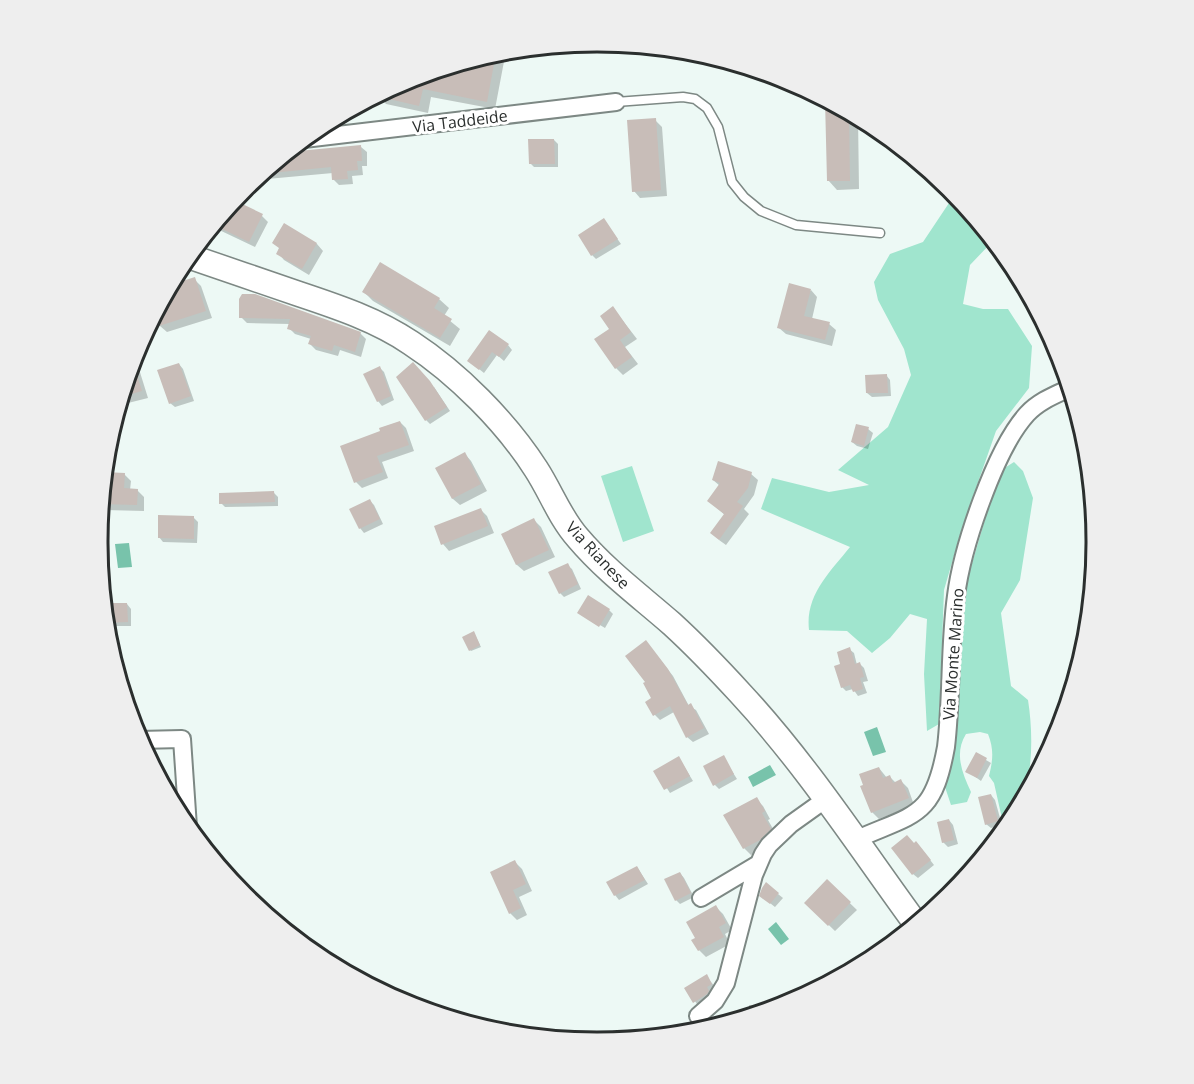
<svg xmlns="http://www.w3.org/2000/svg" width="1194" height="1084" viewBox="0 0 1194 1084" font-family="'Open Sans',sans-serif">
  <rect width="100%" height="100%" fill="#edf9f5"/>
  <!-- green -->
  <path fill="#a0e5ce" d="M955,194L991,238L990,244L970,265L963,304L983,309H1008L1032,346L1029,388L996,431L962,528L944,590L939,724L927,731L924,674L927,619L910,614L890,638L872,653L847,631L809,630C805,595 830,572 850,547L761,509L772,478L829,492L869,485L838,470L888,427L911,375L904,349L878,300L874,282L890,254L923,242Z
    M1014,462L1023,471L1033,498L1020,580L1001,613L1011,686L1028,700C1034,738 1034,794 1008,825L1003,823L994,783L989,776C993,760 994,749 988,734L980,732L966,734C954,753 962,773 971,792L967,802L951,805L945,787L957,707L963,594L986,516L1003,469Z
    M632,466L654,531L623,542L601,476Z"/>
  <!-- water -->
  <path fill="#78c3ab" d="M129,543L132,567L118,568L115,544Z
    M877,727L886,752L873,756L864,732Z
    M770,765L776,775L753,787L748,777Z
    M776,922L789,939L781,945L768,929Z"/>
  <!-- shadow -->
  <path fill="#0003" d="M506,51L495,109L431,97L428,113L386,104L378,95L406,80Z
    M827,101L858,117L859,189L837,190L828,180Z
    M655,120L662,127L667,196L640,198L634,191Z
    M554,140L558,144V167H534L530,163Z
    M361,147L367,152V166H362L363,175L352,176L353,184L339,185L333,179V173L267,179L261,174L286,154Z
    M233,201L262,216L268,222L255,247L215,228L213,232L209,231Z
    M604,220L621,244L596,259L592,255Z
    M284,225L317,244L323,251L309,275L284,260L278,253Z
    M194,279L201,286L212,318L167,332L160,326L156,312L169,287Z
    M811,290L817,297L812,319L829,324L836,330L832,346L786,334L779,328Z
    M364,292L439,299L449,308L444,316L460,329L450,346L373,301Z
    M241,300L360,333L366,339L361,357L340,350L338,356L316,350L310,344L311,339L295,334L289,328L290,324L247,323L241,317Z
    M613,308L637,339L625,347L638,364L623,375L616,368L611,329Z
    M508,345L512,350L504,361L497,355L484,373L469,361Z
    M134,353L148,398L128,403L121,396Z
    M179,364L183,369L194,401L175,407L170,403Z
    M380,368L384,372L394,400L382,406L378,401Z
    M886,375L890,380L891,396L872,397L867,393Z
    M434,387L450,411L430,424L426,420Z
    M400,422L406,428L414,451L382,462L388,478L362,488L356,482L382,432Z
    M868,429L873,433L868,449L857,446L852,442Z
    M465,454L471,461L487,491L460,505L453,499L437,468Z
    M104,473L124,474L131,481L130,490H137L144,497V511L105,510L101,506Z
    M751,474L758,480L754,495L744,509L749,514L726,545L719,540L725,515L709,501L720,486L713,480Z
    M274,493L278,497V506L225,507L221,503Z
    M370,501L374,505L383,524L364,533L360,528Z
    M480,509L487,516L494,533L449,551L443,544Z
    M193,517L198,522L197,543L163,542L159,537Z
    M534,520L541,527L555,557L524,571L517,565L503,534Z
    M567,565L572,569L581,589L564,597L560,593Z
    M127,604L131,609V626H105L103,605Z
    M609,610L613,614L605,628L581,614Z
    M475,635L481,647L471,651L470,650Z
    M651,648L673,676L689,706L696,710L709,734L693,742L687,737L674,712L660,720L655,715Z
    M849,649L854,653L857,665L860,664L864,668L868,681L863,682L867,693L858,696L853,689L846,691L842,687V665Z
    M976,754L991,763L981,781L967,771Z
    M723,757L737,779L719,789L715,785Z
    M679,758L693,781L670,793L656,771Z
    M879,768L887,778L890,777L896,783L901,781L908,788L914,805L879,819L872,812Z
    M991,795L995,800L1002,825L991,828L986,824Z
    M756,799L763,806L770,819L768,820L777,836L767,846L751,855L744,848Z
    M949,820L953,825L958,844L948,847L943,842Z
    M914,844L920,847L934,865L918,878L913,874Z
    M515,862L522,869L532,891L519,897L527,915L517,920L510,913Z
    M637,867L648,884L619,900L615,895Z
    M680,873L684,878L694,897L680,904L676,900Z
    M827,881L857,910L835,931L806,903Z
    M778,894L783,898L775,907L766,900Z
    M716,907L723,914L732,930L725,934L730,944L706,957L699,950Z
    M874,950L879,955L874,958L835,979L833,975Z
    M706,976L716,988L710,992L712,996L699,1007L686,988Z
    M749,1005L782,1006L749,1016Z"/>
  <!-- building -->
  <path fill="#c8bdb8" d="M496,53L487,102L423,89L419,106L376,96L406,80Z
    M825,100L849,113L850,181H827Z
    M656,118L661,190L632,192L627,120Z
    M528,139H554L555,164H529Z
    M361,145L362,161H357L358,170L347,171L348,179L332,180L331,167L261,174L288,152Z
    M234,200L263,214L249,242L220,228Z
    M604,218L618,239L591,256L578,235Z
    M284,223L317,243L302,269L276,254L279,248L272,243Z
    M380,262L440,298L434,308L452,319L440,338L362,292Z
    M195,277L206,311L159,326L155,314L170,285Z
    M789,283L811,289L804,316L830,322L825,340L777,328Z
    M242,294H255L361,332L355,352L334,345L332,351L308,344L311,336L287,329L290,319L239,318V299Z
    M613,306L631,332L620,340L632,357L615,369L594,339L609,329L600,316Z
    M489,330L509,344L499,357L492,352L479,370L467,361Z
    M132,359L142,391L121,397L128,374Z
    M413,362L430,381L447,407L425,421L396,377Z
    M179,363L191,396L169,404L157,370Z
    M380,366L391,396L377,402L363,374Z
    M887,374L888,393H866L865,375Z
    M400,421L409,445L377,456L383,472L354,483L340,446L380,431L379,428Z
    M856,424L869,427L864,446L851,442Z
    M465,452L481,484L452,499L435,468Z
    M718,461L752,472L748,488L737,502L743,506L719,540L710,533L724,514L707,501L720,483L712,480Z
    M104,472L125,473L124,488L138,489L137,505L101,504Z
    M274,491L275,502L219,504V493Z
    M370,499L380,519L359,529L349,509Z
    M481,508L488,526L441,545L434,526Z
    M158,515L194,516V539L158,538Z
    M534,518L549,550L516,565L501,534Z
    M568,563L578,584L559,594L548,572Z
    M588,595L610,609L599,627L577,613Z
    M103,603H127L128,622L105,623Z
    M474,631L480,645L469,651L462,637Z
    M646,640L668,669L688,705L691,703L704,728L686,738L670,706L653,716L645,702L651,698L643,683L645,682L625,656Z
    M850,647L855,664L860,662L864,677L860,678L863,689L853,692L850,685L841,688L834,666L840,664L837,652Z
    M976,752L987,758L977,778L965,772Z
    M724,755L734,774L713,786L703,766Z
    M679,756L690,776L664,790L653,771Z
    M879,767L883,778L890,775L893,783L901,779L909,798L871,813L860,786L863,785L859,774Z
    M991,794L998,821L985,825L978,797Z
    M757,797L765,811L762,813L771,829L760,840L743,849L723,815Z
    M949,819L954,840L942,843L937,822Z
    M907,835L914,843L916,841L931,860L912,875L891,848Z
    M515,860L526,884L513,890L521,908L509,914L490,872Z
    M637,866L645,880L614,896L606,882Z
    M680,872L691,893L675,901L664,879Z
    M827,879L851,902L828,926L804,903Z
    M766,882L779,893L770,904L759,896L762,888Z
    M716,905L726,923L719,927L724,937L698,951L691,940L695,938L686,922Z
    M707,974L712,984L707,987L709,991L707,994L693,1003L684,988Z"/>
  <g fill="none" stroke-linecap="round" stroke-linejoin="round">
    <defs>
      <path id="service" d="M616,102L683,97L695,99L707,108L718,127L732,182L744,197L761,211L796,225L880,233"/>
      <path id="minor" d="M304,139L616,102
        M139,740L182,739L188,827
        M855,840C915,813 933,819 946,747C952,697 949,646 956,596C962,548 995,449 1027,414C1039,401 1055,395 1070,388
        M701,898L758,864
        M698,1016L715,1001L726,983L754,875L763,854L769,845L791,824L826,799"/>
      <path id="secondary" d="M188,256C225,269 262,281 299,294C338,307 377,320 411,343C457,373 506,422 536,469C551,492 560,518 578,538C606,571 640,596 672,624C696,646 718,669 740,693C806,764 859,846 916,924"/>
    </defs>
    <!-- service casing -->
    <use href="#service" stroke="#7d8884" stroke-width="11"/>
    <!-- minor casing -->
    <use href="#minor" stroke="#7d8884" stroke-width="20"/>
    <!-- secondary casing -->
    <use href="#secondary" stroke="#7d8884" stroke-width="27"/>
    <!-- service -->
    <use href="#service" stroke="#fff" stroke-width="8"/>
    <!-- minor -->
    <use href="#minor" stroke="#fff" stroke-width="16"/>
    <!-- secondary -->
    <use href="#secondary" stroke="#fff" stroke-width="24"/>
  </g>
  <g text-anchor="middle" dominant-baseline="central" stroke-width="6" stroke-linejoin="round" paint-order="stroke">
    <!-- street labels -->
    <g font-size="16" fill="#2b2f2e" stroke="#fff">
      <text transform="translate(460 121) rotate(-7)">Via Taddeide</text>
      <text transform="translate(598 555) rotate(47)">Via Rianese</text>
      <text transform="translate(953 654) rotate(-86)">Via Monte Marino</text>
    </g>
  </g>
  <!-- crop -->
  <path d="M0 0H1194V1084H0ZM597 52H597A489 489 0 0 1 1086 541V543A489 489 0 0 1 597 1032H597A489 489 0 0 1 108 543V541A489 489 0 0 1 597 52Z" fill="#eee" fill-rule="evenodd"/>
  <path fill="none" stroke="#2b2f2e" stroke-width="3" d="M597 52H597A489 489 0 0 1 1086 541V543A489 489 0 0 1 597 1032H597A489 489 0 0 1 108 543V541A489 489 0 0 1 597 52Z"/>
</svg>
